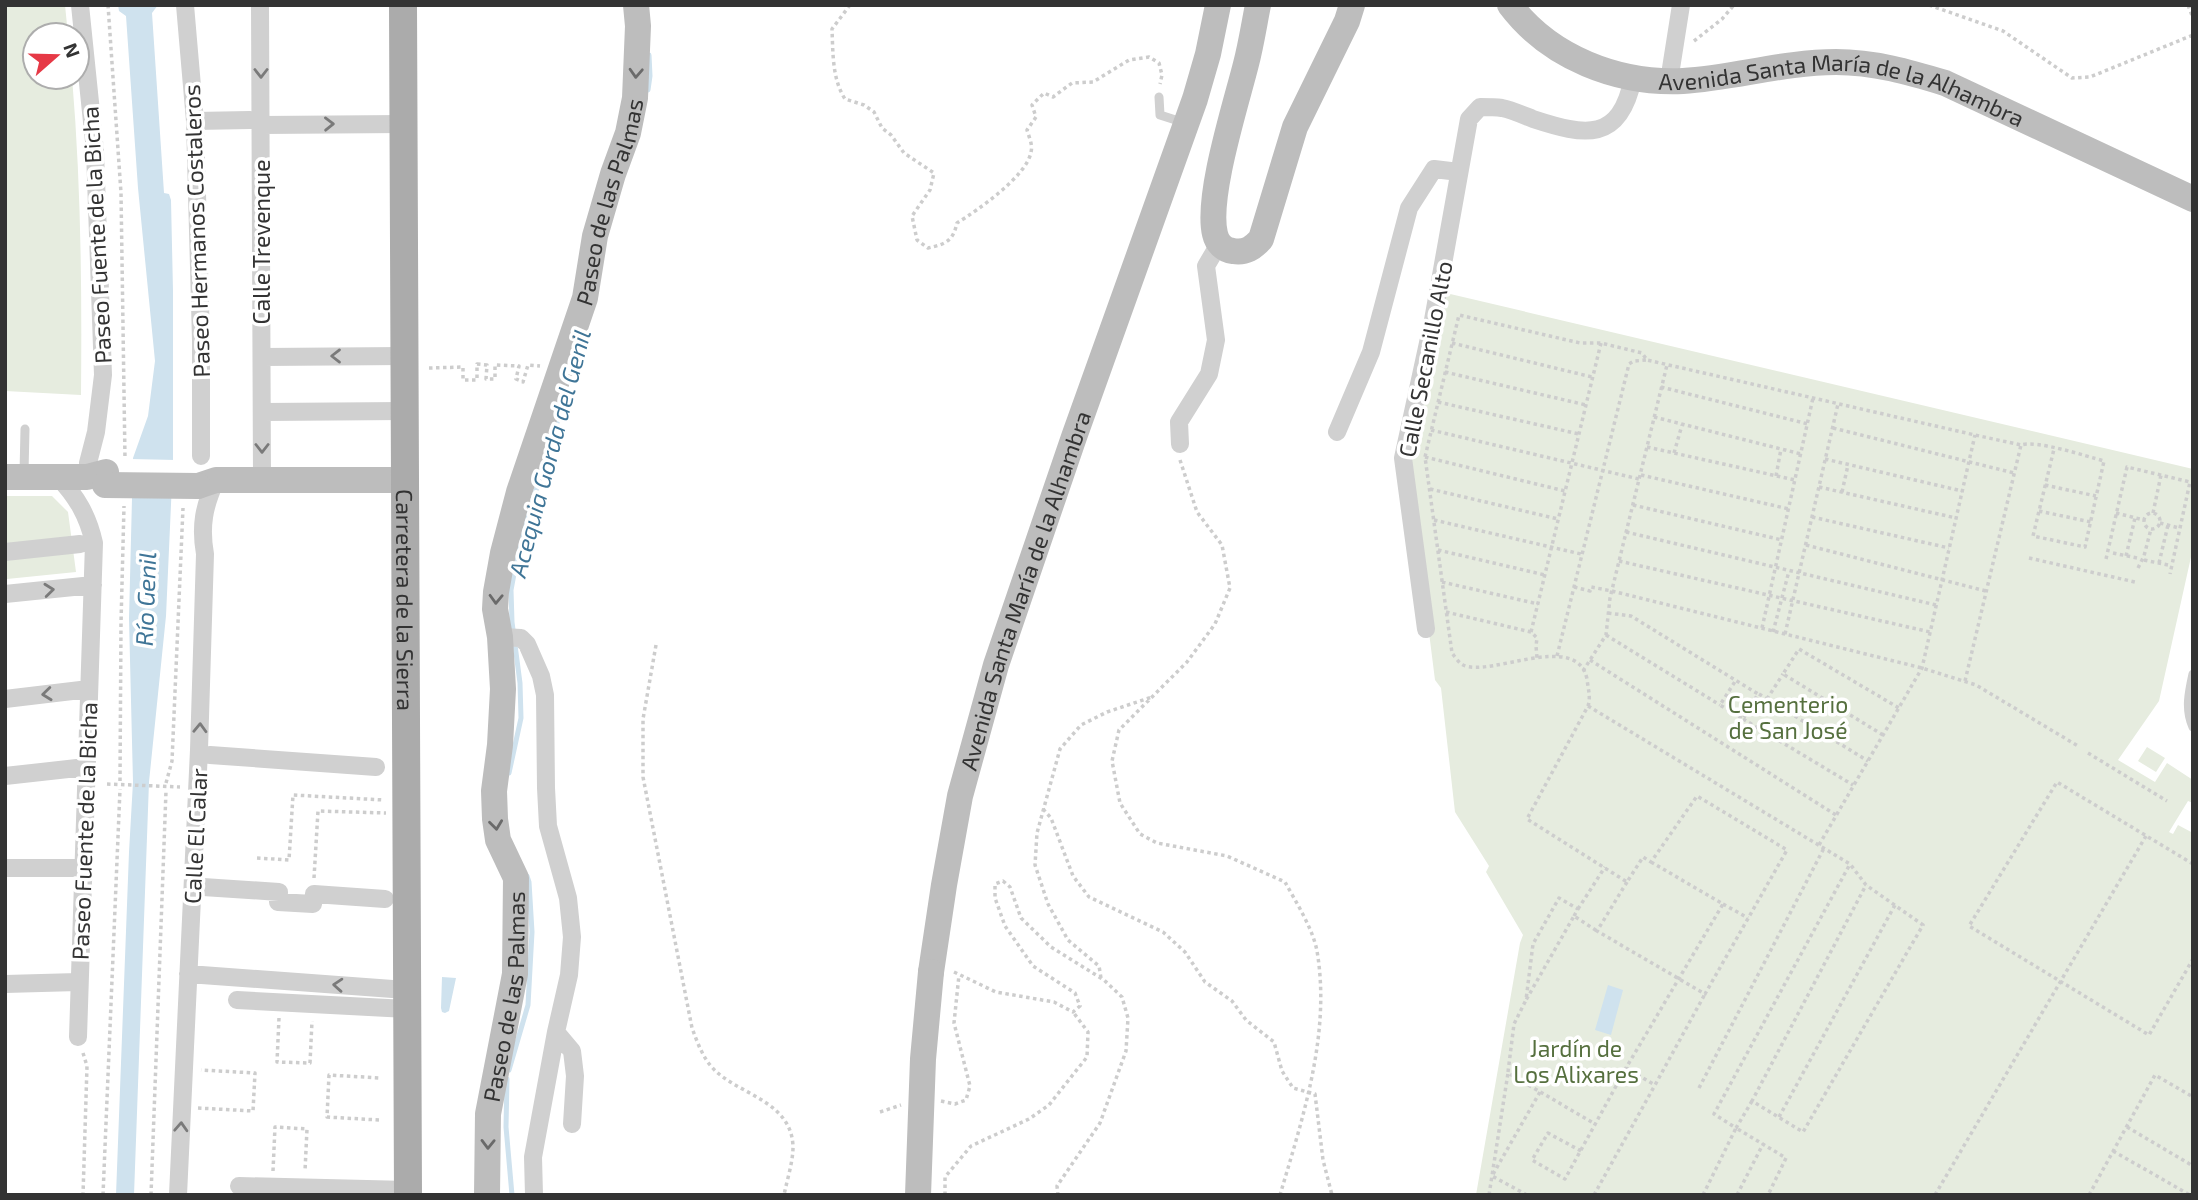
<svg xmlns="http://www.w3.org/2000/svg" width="2198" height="1200" viewBox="0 0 2198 1200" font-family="'Exo 2',sans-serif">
  <rect width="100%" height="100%" fill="#fff"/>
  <!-- green -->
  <path fill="#e6ecdf" d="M5,5H65L68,35H35V77H72C81,183 82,289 81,395L5,391Z
    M1446,293L2193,469V548L2159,701L2118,760L2155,782L2167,763L2193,780V803L2188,801L2169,832L2173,834L2178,825L2193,833V1195H1476L1520,943L1523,935L1486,872L1489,866L1455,812L1441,688L1435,680L1407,458Z
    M5,496H52L68,512L76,572L7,579Z
    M2147,747L2165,758L2156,772L2138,761Z"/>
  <!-- water -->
  <path fill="#cfe2ee" d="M118,5H158L152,13L164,193L169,194L171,200L173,291V460L166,616L149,782L134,1195H116L129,852L133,782L129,619L133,458L148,416L155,361L138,188L126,16L119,11Z
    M442,977L456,978L449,1011L445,1013L442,1012L441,1008Z
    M1608,985L1623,990L1611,1035L1595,1030Z"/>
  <!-- pier -->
  <path fill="#fff" d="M130,459L176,460L174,498L129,497Z"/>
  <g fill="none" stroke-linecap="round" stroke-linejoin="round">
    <!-- stream -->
    <path stroke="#cfe2ee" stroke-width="5" d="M648,90L650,76L649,55
      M509,773L521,718L520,683L512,622L511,590L520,542L561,410
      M509,1070L528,1005L532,932L529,882L527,876
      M507,1079L506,1127L512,1195"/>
    <!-- path -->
    <path stroke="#cdcdcd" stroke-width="3.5" stroke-dasharray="3.5 3.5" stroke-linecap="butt" d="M108,5L121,193L125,459
      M850,5L832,29C833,52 832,79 845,99L864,105L874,112L882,128L891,135L904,153L934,173L930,190L912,216L917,240L928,248C946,244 953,241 957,223C978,210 1027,176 1031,152C1033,145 1029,137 1027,130L1036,117L1032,105L1044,93L1053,97L1072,83L1093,82L1129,60L1149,57L1159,63L1162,75L1160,84
      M1929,5L2003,31L2072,78L2090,77L2193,35
      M2188,5L2193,18
      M1694,41L1722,19L1734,5
      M1452,343L1592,377
      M429,368L463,367V380H477V364L487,365L486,379H495V365L519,366L516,379L523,382L528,365L540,366
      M1445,372L1586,405
      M1661,387L1808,424
      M1438,402L1579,434
      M1654,417L1801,454
      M1833,428L2014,473
      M1431,430L1639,479
      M1647,447L1795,480
      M1674,453L1682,425
      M1425,457L1565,491
      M1825,459L1962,491
      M1180,460L1197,512L1222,545L1230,588L1215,624L1187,662L1119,730L1112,761L1120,803L1140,834L1157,843L1227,856L1285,882C1296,902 1313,929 1317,951C1331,1033 1303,1117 1280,1195
      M1641,475L1789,509
      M1776,476L1781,449
      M2045,485L2096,496
      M1819,487L1956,518
      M1430,489L1558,519
      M1842,492L1848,465
      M1633,505L1782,540
      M2039,511L2091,522
      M2144 521a8 8 0 1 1 16 0a8 8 0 1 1-16 0Z
      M2116,513L2144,520
      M2153,513L2161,475
      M1812,517L1949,548
      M1434,520L1581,554
      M2160,523L2179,528
      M1626,532L1936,605
      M1806,545L1986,591
      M1438,550L1545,575
      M2113,553L2137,558
      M2126,556L2135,518
      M2029,558L2135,582
      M2106,559L2127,467L2190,482L2170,574
      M2144,560L2168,565
      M1619,561L1930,632
      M2159,563L2168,525
      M2138,568L2144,556L2151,529
      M1442,582L1538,604
      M1574,587L1590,591L1591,587L1612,591L1922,668L1976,685L2078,746
      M1446,612L1531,632L1537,638L1536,646L1537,658
      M1608,613L1631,616L1758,694L1743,719L1720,705L1736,680
      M1762,628L1813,398
      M1531,632L1601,343
      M1773,632L1789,571
      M1785,634L1838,404
      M1606,635L1720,705
      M656,645L643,719V777L692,1028C698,1044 704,1062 719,1074C746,1096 792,1104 793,1147C793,1162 787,1180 784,1195
      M1557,656L1629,364L1634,361L1647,360
      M1590,660L1836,815
      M1583,671L1606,635L1610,598L1667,365
      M1965,681L2021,445
      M1759,694L1868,761
      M1767,699L1783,674
      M1588,706L1850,864L1866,885L1923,925L1803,1132L1752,1101L1866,885
      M1743,719L1853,785
      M1883,735L1783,674L1799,649L1899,708
      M2088,753L2167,801
      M120,781L121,623L124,506
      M166,783L172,761L183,508
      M1043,809L1051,818L1073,876L1089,897L1163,932L1185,952L1205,982L1232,1001L1246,1020L1274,1042L1282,1071L1293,1088L1315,1094L1323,1160L1332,1195
      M1819,845L1922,668L1975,435
      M257,858L289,860L293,795L384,800
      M1651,862L1723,904L1626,1068L1655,1085L1705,994
      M2193,864L2057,782L1969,926L2149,1035L2193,959
      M314,878L318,811L386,813
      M1627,882L1597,931L1705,994L1787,850L1697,796L1651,862L1643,857L1627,882L1527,819L1588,706C1591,697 1588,689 1587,679C1577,630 1490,678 1463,665C1459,663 1455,657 1452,653L1425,457L1459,315L1580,343H1601L1642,353L1647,360L1975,435L2021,445C2037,440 2086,456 2104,461L2085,547L2033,536L2054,449
      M1723,904L1748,918
      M1578,909L1605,867
      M1574,916L1578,909L1559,898L1533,944L1526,1000L1574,916L1597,931
      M954,972L996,992L1054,1002L1073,1012L1080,1006L1075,993L1033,966L1005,926L995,898V884L1003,881L1010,887L1021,918L1051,947L1104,980L1122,997L1128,1018L1126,1051L1100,1123L1057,1186L1058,1195
      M1101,978L1099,966L1068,940L1048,904L1035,865L1037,833L1060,749L1081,725L1107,712L1152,697
      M279,1018L277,1062L310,1063L312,1021
      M83,1053L87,1066L83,1195
      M1508,1072L1514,1024L1526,1000
      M1699,1088L1824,848
      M941,1101L955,1104L966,1100L970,1086L954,1023L959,975
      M1752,1101L1736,1128L1714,1114L1850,864
      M198,1108L253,1111L255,1073L201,1070
      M880,1112L901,1105
      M1779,1117L1895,905
      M379,1120L327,1117L329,1075L380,1078
      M2127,1127L2193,1166
      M1581,1151L1548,1133L1532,1160L1565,1179L1626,1068
      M2113,1151L2190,1195
      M273,1171L275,1127L307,1129L305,1171
      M103,1195L120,789
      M151,1195L166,791
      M945,1195V1177L971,1146L1029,1119L1049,1105L1087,1057L1088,1032L1073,1012
      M1489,1195L1508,1073L1595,1124
      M1527,1195L1492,1176L1540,1092
      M1594,1195L1655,1085
      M1703,1195L1736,1128L1786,1158L1768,1195
      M1737,1195L1763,1144
      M1935,1195L2146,836
      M2089,1195L2155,1075L2193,1097"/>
    <!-- lane -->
    <path stroke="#d0d0d0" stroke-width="9" d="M1159,97L1160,115L1185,123
      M24,473L25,429
      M2193,674C2189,692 2185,710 2193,727"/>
    <!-- street -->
    <path stroke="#d0d0d0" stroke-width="18" d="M80,5L95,151L103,375L96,432L88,463
      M185,5L195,121L201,340V456
      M260,5L262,480
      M1669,81L1681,5
      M195,121L250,120
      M261,125L404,124
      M262,357L405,356
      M262,412L405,411
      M1337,432L1371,352L1409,208L1434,169L1459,172
      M1180,444L1179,422L1209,374L1216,340L1206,266L1219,244
      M58,477C77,497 88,516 94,543L78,1037
      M5,552L80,544
      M5,594L93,585
      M1426,629L1403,458L1433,320L1469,119L1480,107C1487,107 1495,107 1502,108C1512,110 1523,115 1533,119C1585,136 1620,143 1633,78
      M500,637L521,638L527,644L541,676L545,695L546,788L548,826L568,898L572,937L569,975L556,1032L533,1157L534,1195
      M5,699L89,689
      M210,755L376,767
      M5,776L86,767
      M5,868H82
      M203,887L279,892L278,902L313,904L314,894L385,899
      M188,974L406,990
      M5,984L78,982
      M237,1000L407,1009
      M556,1032L572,1051L575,1076L572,1124
      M239,1186L408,1190
      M178,1195L199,750L205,554C200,526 204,506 216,480"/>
    <!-- secondary -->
    <g stroke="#bdbdbd" stroke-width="26">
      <path d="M1258,5C1254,25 1251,45 1246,64C1236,104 1206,197 1215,234C1217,243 1224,250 1233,251C1246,253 1253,248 1261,239L1295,127L1347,21L1352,5"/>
      <path id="s1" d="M1510,5C1550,58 1618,84 1683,81C1734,78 1784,62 1836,62C1874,62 1909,72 1945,83L2193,199"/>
      <path d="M5,477H87L106,472"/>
      <path d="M198,486L216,480H405"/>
      <path id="s2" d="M931,972L944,885L960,796L996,665L1074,437L1195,99L1208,54L1218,5"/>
      <path id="s3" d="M487,1195L488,1114L515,974L516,878L498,840L495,819L494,791L500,745L503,689L500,637L495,609L496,592L503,553L519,492L585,298L595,236L613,174L628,133L635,98L638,26L636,5"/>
    </g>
    <!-- primary -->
    <path stroke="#ababab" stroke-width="28" id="s4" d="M403,5L408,1195"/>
    <!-- path-bridge -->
    <path stroke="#cdcdcd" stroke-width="3.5" stroke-dasharray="3.5 3.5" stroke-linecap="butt" d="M107,784L180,787"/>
    <!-- secondary-bridge -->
    <path stroke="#bdbdbd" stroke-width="26" d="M105,485L198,486
      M918,1195L923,1059L931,972"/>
  </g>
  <!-- one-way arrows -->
  <defs><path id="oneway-chevron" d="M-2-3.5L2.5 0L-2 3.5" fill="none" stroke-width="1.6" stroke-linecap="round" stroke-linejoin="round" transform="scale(1.75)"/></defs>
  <g stroke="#7a7a7a">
    <use href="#oneway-chevron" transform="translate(261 73) rotate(90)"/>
    <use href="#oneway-chevron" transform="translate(329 124) rotate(-1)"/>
    <use href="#oneway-chevron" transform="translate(336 356) rotate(180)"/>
    <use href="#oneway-chevron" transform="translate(262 448) rotate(90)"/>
    <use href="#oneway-chevron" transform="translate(49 590) rotate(-6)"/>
    <use href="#oneway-chevron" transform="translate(47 694) rotate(174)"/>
    <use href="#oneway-chevron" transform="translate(200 728) rotate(-88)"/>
    <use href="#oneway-chevron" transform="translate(338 985) rotate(-176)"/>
    <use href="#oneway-chevron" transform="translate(181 1127) rotate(-87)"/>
  </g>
  <g stroke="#6a6a6a">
    <use href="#oneway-chevron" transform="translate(636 73) rotate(93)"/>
    <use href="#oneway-chevron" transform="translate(496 599) rotate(92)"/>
    <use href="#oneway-chevron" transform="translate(496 825) rotate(83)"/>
    <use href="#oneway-chevron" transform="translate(488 1144) rotate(91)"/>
  </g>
  <g text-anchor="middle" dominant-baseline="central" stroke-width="7" stroke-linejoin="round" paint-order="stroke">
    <!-- street labels -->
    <g font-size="23" fill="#333" stroke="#fff">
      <text stroke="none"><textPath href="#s1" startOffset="360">Avenida Santa María de la Alhambra</textPath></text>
      <text stroke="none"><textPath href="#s3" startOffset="1018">Paseo de las Palmas</textPath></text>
      <text transform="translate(196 231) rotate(-92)">Paseo Hermanos Costaleros</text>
      <text transform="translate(96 235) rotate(-93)">Paseo Fuente de la Bicha</text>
      <text transform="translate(261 242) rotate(-90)">Calle Trevenque</text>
      <text transform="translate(1425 359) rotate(-79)">Calle Secanillo Alto</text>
      <text stroke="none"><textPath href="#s2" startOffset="394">Avenida Santa María de la Alhambra</textPath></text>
      <text stroke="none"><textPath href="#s4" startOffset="595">Carretera de la Sierra</textPath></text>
      <text transform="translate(84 831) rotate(-88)">Paseo Fuente de la Bicha</text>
      <text transform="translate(195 836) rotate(-87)">Calle El Calar</text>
      <text stroke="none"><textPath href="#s3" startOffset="200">Paseo de las Palmas</textPath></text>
    </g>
    <!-- park labels -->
    <g font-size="23" fill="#56703f" stroke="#fff">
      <text x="1788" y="704">Cementerio<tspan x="1788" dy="26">de San José</tspan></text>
      <text x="1576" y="1048">Jardín de<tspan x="1576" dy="26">Los Alixares</tspan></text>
    </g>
    <!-- water labels -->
    <g font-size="24" font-style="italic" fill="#3f7597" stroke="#fff">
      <text transform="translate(549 453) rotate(-75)">Acequia Gorda del Genil</text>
      <text transform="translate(145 599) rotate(-88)">Río Genil</text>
    </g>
  </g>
  <!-- border -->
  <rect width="2198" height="1200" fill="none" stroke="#333333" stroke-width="14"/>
  <!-- north arrow -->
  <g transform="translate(56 56) rotate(70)"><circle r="33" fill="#ffffff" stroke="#adadad" stroke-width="2"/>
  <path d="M0-5L12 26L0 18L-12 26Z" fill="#e63946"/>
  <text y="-10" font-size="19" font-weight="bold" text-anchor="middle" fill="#333333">N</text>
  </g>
</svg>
